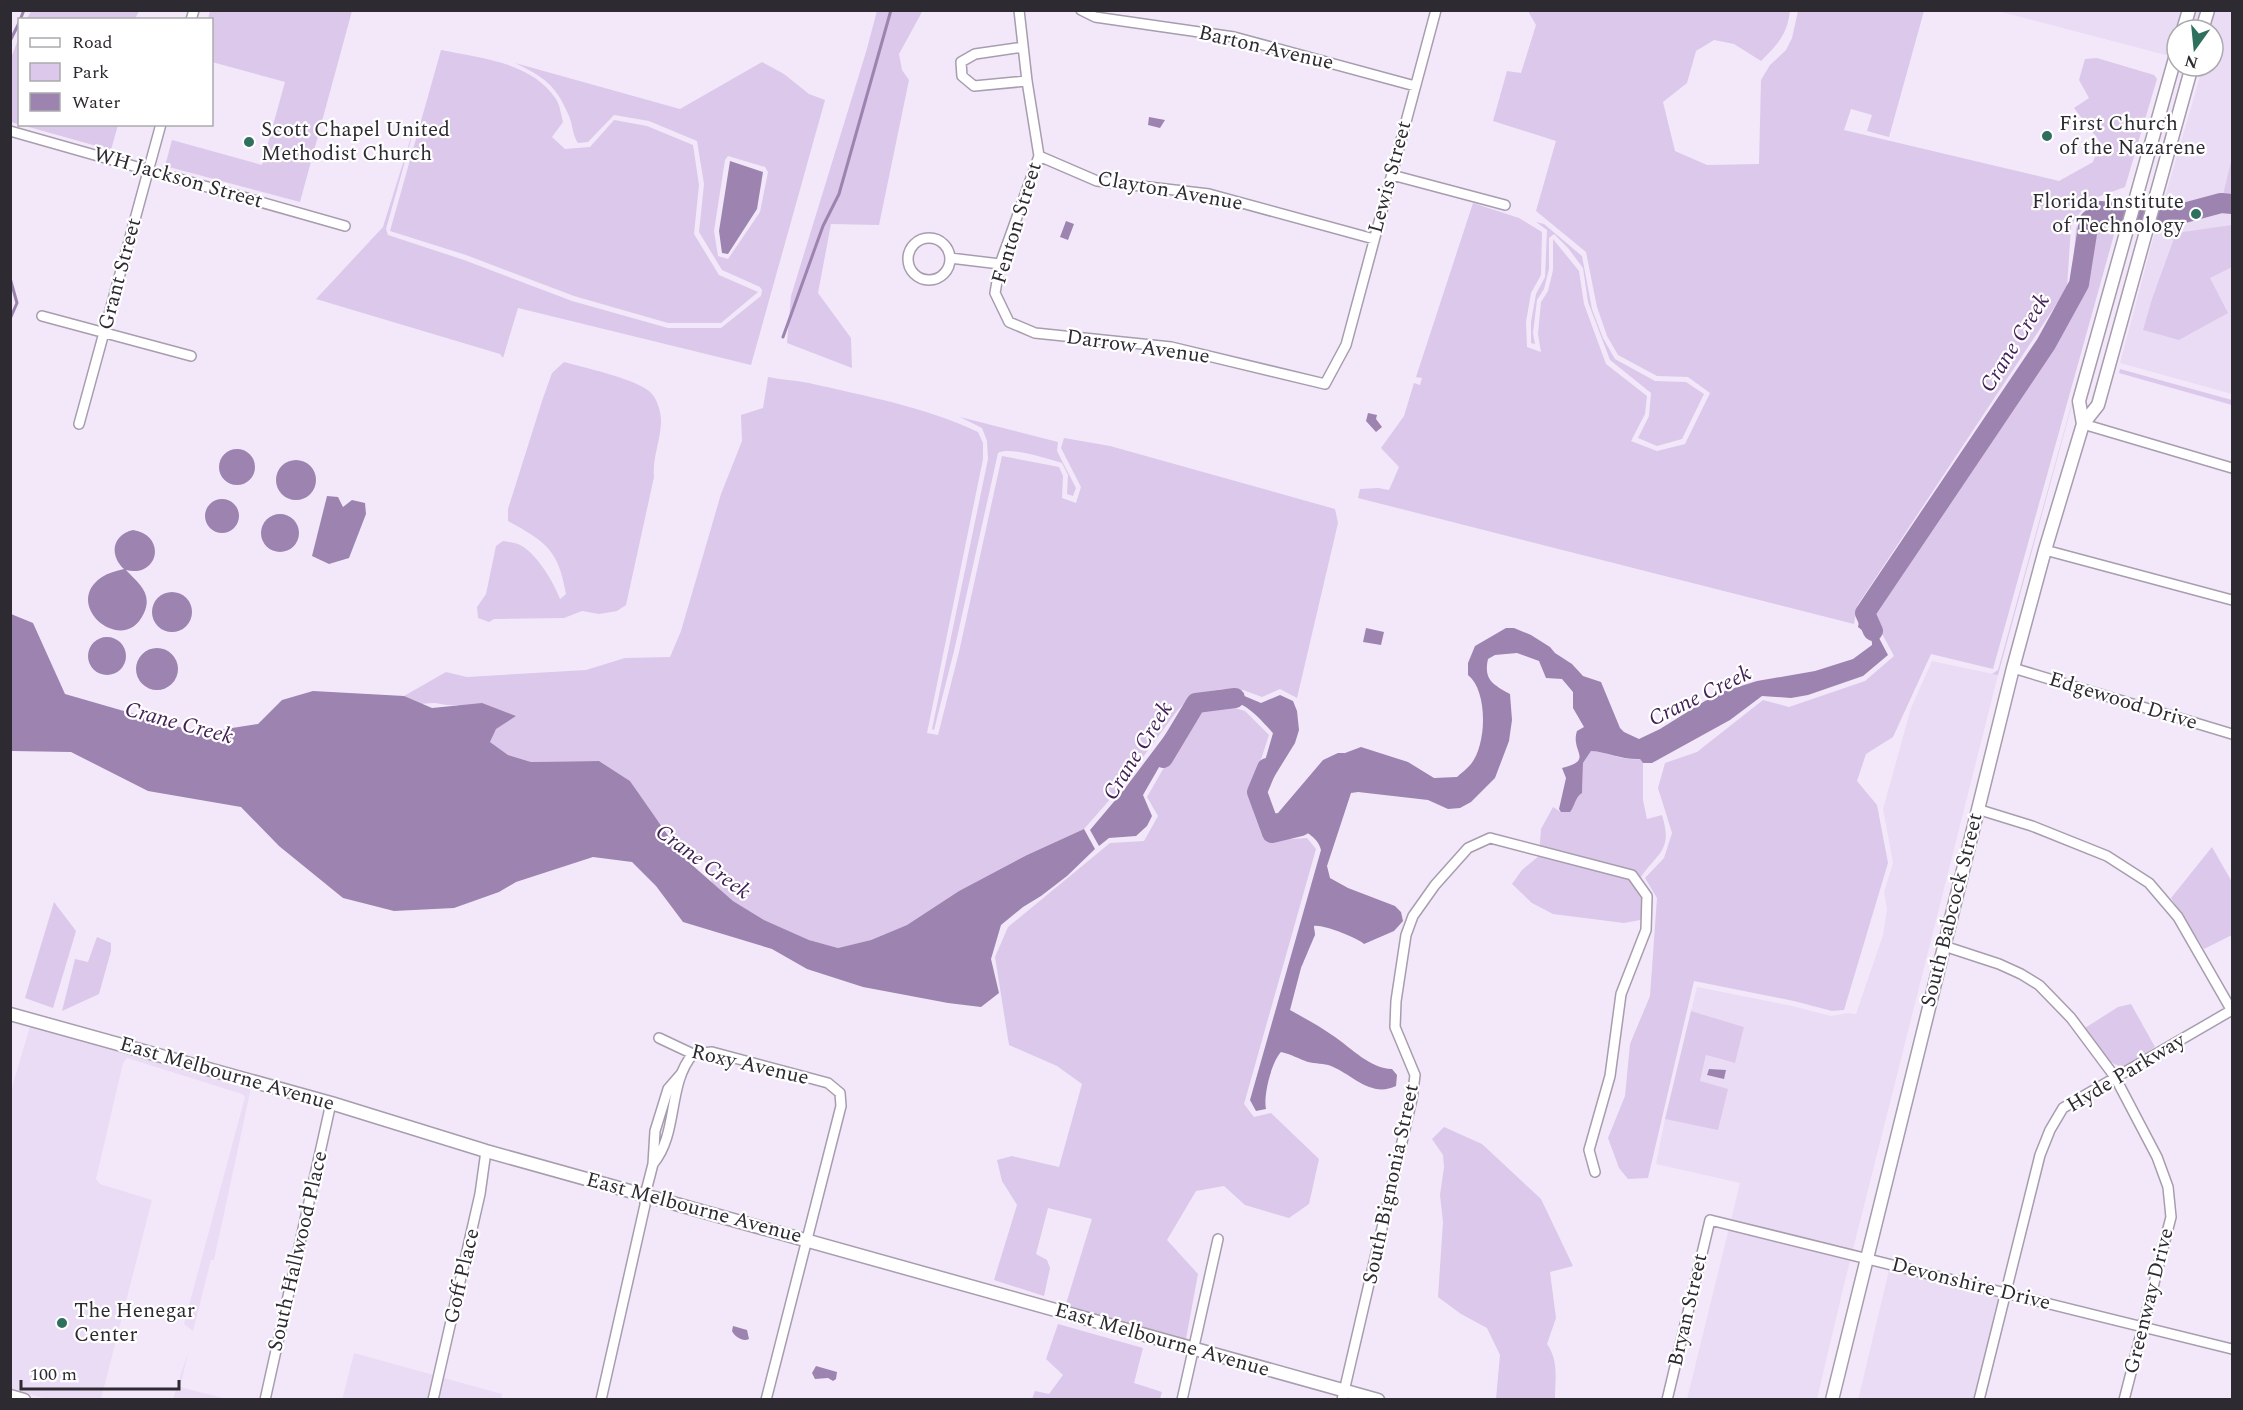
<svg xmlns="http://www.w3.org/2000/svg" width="2243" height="1410" viewBox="0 0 2243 1410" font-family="Spectral,serif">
  <rect width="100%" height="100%" fill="#f3e8fa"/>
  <!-- built -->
  <path fill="#ebdcf5" d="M1998,11H2232V394L2120,363L2154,235L2203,66H2213V30H2177V58Z
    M1932,661L1998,675L1844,1285L1817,1399H1687L1740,1183L1656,1164L1665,1119L1718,1129L1700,1081L1706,1055L1734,1063L1744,1027L1691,1011L1697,987L1792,1006L1831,1016L1848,1013L1856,1014L1883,935L1887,909L1884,892L1893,863L1883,809L1911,708Z
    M30,1026L251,1088L214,1260H211L193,1331L184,1324L245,1097L242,1094L127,1058L123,1063L96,1179L100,1184L152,1200L101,1399H46L11,1389V1091Z
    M1889,1270L2010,1296L1985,1399L1858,1400Z
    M189,1349L180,1387L227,1399H173Z
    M354,1353L502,1394L501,1400H342Z"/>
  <!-- green -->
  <path fill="#dcc8ea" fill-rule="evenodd" d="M31,11V10L139,11L135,19H27Z
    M210,11H352L300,202L165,166L172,140L262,165L285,82L212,62V20L208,19Z
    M877,11L920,10L922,12L899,54L902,70L909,80L879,225L831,224L818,293L851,338L852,368L787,343L791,296L866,52Z
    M1528,11H1790C1787,35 1778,44 1761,61L1734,44L1714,40L1696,51L1687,83L1663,102L1675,151L1707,165L1759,164L1761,80L1770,65L1786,50L1792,38L1798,11H1924L1889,137L1867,131L1872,115L1851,109L1844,130L2059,181L2093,162L2100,142L2074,108L2089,98L2079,80L2085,59L2097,58L2154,75L2157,79L2125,187L2089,200L2071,226L2067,288L1857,606L1854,624L1358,498L1360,489L1378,488L1389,490L1399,467L1381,448L1404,416L1414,383L1420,385L1422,378L1416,377L1473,203L1519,218L1542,232L1541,275L1531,293L1526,322L1527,347L1541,352L1538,334L1541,302L1548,291L1553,270V239L1579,271L1584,304L1606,364L1647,396L1645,414L1631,441L1657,451L1685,444L1710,393L1688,377L1657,376L1618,355L1607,336L1597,307L1586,252L1536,211L1556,141L1493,121L1507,71L1521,73L1536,25Z
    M19,37L20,124L118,125L111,150L11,122V58Z
    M441,50C480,58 532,62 556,99C560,105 561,115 563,122L552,137L565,149L590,147L614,120L647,126L693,145L699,185L694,234L719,275L758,292L721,323H668L574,296L466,255L390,231Z
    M762,62L784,74L809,94L825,100L751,365L518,308L503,358L500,354L316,299L383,227L418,115L386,229L388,235L464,260L572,301L668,328H721L761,296L762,290L760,287L722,270L699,232L704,184L697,141L649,121L614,115L588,142L578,143C572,134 573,125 569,116C556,85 544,77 515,63L680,109ZM728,156L765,167L768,172L760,212L728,259L718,256L714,231L725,160Z
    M2232,158V204L2221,203Z
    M2091,206L2124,214L1998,675L1992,674L1998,670L2121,226L2119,220L2104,217L2095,222L2078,286L2073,292L2042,352L1870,609L1862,606L2071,291L2076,228Z
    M1536,222L1544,224L1582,256L1592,309L1603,338L1615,359L1655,381L1686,382L1704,394L1682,439L1657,446L1638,438L1649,416L1651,393L1610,360L1588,302L1583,268L1568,248L1554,234L1549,238V269L1544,289L1537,300L1533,333L1535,344L1531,343V322L1536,294L1545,277L1547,230Z
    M2105,222L2117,224L1993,669L1931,654L1893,737L1866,754L1857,781L1877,805L1888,863L1844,1010L1832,1011L1794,1001L1694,981L1648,1178L1628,1179L1619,1168L1608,1138L1625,1096L1630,1044L1650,996L1657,898L1645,878L1664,858L1672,833L1658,788L1665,763L1697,752L1763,700L1789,707L1865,681L1894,656L1873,617L1874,610L2046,354L2077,294L2083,288L2099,225Z
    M2232,225V267L2210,278L2228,313L2179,340L2143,330L2152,299L2176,233Z
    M564,362C586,368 632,378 649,391C657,397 661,412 661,421C661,440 652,458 654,477L626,605L617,611L599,614L582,611L564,618L494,619L489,622L478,618L477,607L486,594L496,546L503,541C509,542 517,543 522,546C538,556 553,581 560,599L566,594C558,549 546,542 508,521V509L543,398L552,373Z
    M2120,369L2232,400V405L2119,373Z
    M768,377C781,380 795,380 809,383C865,396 926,407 978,432L983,443V459L927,733L938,735L959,652L1002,456L1059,467L1063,476L1062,498L1076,503L1081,487L1061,448L1064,438L1110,446L1335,509L1338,523L1297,698L1280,689L1262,697L1243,690L1223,689L1193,694L1177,711L1120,788L1084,829L1027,855L959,891L907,925L871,940L838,948L809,940L764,920L733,901L712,883L705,862L683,848L656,819L630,781L599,761L531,762L508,755L490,742L495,729L516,716L456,705C448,706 442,704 435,703C424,703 415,706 403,704L404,696L446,672L467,677L586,670L625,658L670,657L681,631L721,494L742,441L741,415L763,408Z
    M960,417L1058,442L1057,451L1076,488L1073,496L1067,494L1068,475L1062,463C1048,459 1009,446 998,453L954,651L934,730L932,729L988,459L987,441L982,428Z
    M1225,705L1245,711L1269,735L1253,784V810L1262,835L1291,839L1307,838L1316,849L1244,1104L1254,1117L1271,1113L1319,1159L1309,1204L1289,1218L1245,1205L1224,1186L1196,1191L1167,1240L1198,1274L1186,1339L1065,1307L1092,1219L1048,1208L1036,1254L1047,1260L1050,1268L1044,1296L994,1280L1017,1205L1002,1181L997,1160L1012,1156L1059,1167L1082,1084L1057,1066L1009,1045L995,957L1008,927L1110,843L1144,841L1158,816L1147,797L1198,708Z
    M1591,751C1608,752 1622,761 1640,759L1643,763V800L1647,819L1662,815C1673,851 1658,852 1641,877V882L1653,900L1651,918L1624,923L1553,914L1532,903L1512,884L1522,870L1539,856L1541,829L1553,807L1561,812L1582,792L1583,763Z
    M2212,847L2232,882V935L2204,949L2171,898Z
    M54,902L76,931L53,1008L25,998Z
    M97,937L111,943V951L99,994L62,1011L75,959L88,962Z
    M2131,1004L2155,1047L2126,1066C2107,1069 2095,1041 2085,1028L2118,1007Z
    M1691,1011L1744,1027L1735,1063L1706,1055L1700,1081L1728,1089L1718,1130L1665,1119Z
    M1444,1127L1482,1144L1541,1199L1573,1266L1550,1272L1556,1318L1547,1344C1559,1361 1555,1379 1555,1399H1496L1500,1355L1487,1328L1461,1314L1438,1297L1443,1222L1440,1195L1444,1167L1443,1155L1432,1139Z
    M1058,1324L1143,1348L1134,1383L1162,1392L1160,1399H1032L1035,1391L1049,1394L1063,1375L1046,1359Z"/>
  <!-- water -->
  <path fill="#9d83af" d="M1149,117L1165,120L1160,128L1148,125Z
    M730,161L763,172L757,209L728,254L722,253L719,231Z
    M1066,221L1074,224L1068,240L1060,237Z
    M1368,413L1377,415L1376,419L1382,427L1376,432L1366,421Z
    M219 467a18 18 0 1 1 36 0a18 18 0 1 1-36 0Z
    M276 480a20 20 0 1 1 40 0a20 20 0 1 1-40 0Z
    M327,496L338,497L343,507L352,500L365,503L366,514L349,558L329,564L312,556Z
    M205 516a17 17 0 1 1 34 0a17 17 0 1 1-34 0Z
    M261 533a19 19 0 1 1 38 0a19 19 0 1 1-38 0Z
    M133,530C167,535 159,578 126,570C138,583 153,593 144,613C124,658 60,605 102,577C108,573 116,571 124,569C109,555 112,535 133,530Z
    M152 612a20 20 0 1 1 40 0a20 20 0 1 1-40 0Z
    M1862,606L1870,609L1869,619L1888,655L1863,676L1808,695L1791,698L1762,696L1730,720L1652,763H1643L1640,759C1622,760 1608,752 1591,751L1583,763L1582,793C1575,797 1575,806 1570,812H1561L1559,809L1566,778L1562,768C1595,760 1570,752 1577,731L1584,727L1573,708V692L1562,679L1546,678L1539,661L1517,653L1495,655L1488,659C1483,681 1495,685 1510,694L1512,720L1509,741L1495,778L1471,802L1460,808L1448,809L1428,800L1358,792L1351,793L1327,866L1330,878L1348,888L1395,906L1401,912L1403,921L1394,931L1364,944C1358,938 1322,924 1314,926C1314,929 1315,932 1315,935C1314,937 1302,966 1301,968L1290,1010C1306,1019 1321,1027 1335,1037C1351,1048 1371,1069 1392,1069L1397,1075L1396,1086C1371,1098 1353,1075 1331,1066C1324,1063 1315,1064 1308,1062C1299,1059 1291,1054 1281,1052C1272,1061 1263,1095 1266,1109L1256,1111L1250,1100L1321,850C1319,840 1309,833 1300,829L1287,833L1265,830L1258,808V785L1273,733C1246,703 1238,696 1196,703L1143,795L1152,816L1147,826L1136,836L1109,838L1099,846L1090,830L1123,791L1181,714L1195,699L1223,695H1242L1261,703L1280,695L1293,701L1297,711L1299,730L1295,743L1269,785L1261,805C1265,811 1271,814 1278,813L1323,760L1338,753H1345L1361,747L1408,762L1434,778L1457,777C1461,773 1467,769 1471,764C1487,744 1488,691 1468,675V663L1475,646L1506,628H1514L1531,635L1550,647L1555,653L1572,664L1583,676L1601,682L1620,728L1624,732L1639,739L1660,729L1705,701L1725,691L1757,681L1815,671L1853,659L1872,645C1873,636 1864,632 1858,627Z
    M11,614L33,623L65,694L200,733L258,724L282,700L313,691L404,696L432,708L482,703L516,716L496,729L490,742L508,755L531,762L599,761L630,781L683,857L733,901L764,920L809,940L838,948L871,940L907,925L959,891L1027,855L1084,829L1095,849L1067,876L1041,896L1023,907L1001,925L991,959L999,993L981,1007L948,1003L863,987L807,969L772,949L683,922L656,886L632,862L593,857L516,882L499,892L454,908L394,911L343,898L279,846L241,807L148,791L71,752L12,751Z
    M1366,628L1384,632L1381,645L1363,642Z
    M88 656a19 19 0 1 1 38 0a19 19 0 1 1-38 0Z
    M136 669a21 21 0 1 1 42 0a21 21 0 1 1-42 0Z
    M1709,1069L1726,1070L1724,1079L1707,1075Z
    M733,1326L747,1330L749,1339C743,1342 735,1337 732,1331Z
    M816,1366L837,1372L836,1379L833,1381L828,1378L815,1379L812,1373Z"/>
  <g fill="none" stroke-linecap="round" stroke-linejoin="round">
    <!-- stream -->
    <path stroke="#9d83af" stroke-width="3" d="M20,20L24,10
      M10,41L20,21
      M10,278L17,303L10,319
      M783,337L823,226L839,194L891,10"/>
    <!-- river -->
    <path stroke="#9d83af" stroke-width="20" d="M1873,631L1865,613L2046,344L2079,284L2089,221L2100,211L2169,217L2221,203L2232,204
      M1163,758L1196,703L1235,698
      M1267,768L1257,792L1272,833L1301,826"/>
    <defs>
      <path id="street" d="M1019,10L1027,81L1039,156L1000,264L995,293L1009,322L1035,333L1171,347L1325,384L1346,345L1436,10
        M1081,10L1095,17L1234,37L1415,86
        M191,20L194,10
        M1023,47L975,54L961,62L962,76L974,86L1027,81
        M10,131L345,226
        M1039,156L1097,181L1209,194L1374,239
        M1392,175L1505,205
        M908 259a21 21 0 1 1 42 0a21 21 0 1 1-42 0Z
        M950,258L1000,264
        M42,316L191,356
        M79,424L161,124
        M2083,424L2232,468
        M2045,550L2232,600
        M2013,668L2232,734
        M1977,809L2032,826L2107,856L2149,883L2178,917L2232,1011
        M1944,946L1999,964L2021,974L2039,985L2071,1018L2115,1077L2157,1157L2168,1187L2171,1217L2124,1400
        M659,1038L693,1054L712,1052L828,1083L840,1093L841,1106L766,1400
        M653,1164C679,1133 667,1084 693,1054
        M265,1400L331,1103
        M433,1400L480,1194L486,1151
        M601,1400L645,1205V1195L653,1164L655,1131L668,1089L681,1074
        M1182,1400L1218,1239
        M1342,1400L1412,1099L1415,1075L1395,1027L1396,1001L1406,935L1413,916L1435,885L1468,848L1490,838L1632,875L1647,896L1646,930L1621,994L1610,1076L1589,1150L1595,1172
        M1667,1400L1710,1220L2232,1349
        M1979,1400L2040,1155L2050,1130L2063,1108L2232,1010"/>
      <path id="secondary" d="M2183,30L2189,10
        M2202,30L2208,10
        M2083,424L2079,401L2177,51
        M10,1014L331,1103L486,1151L1378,1400
        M10,1396L24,1400
        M1832,1400L2013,668L2045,550L2083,424L2098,405L2192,66"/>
    </defs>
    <!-- street casing -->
    <use href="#street" stroke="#a79dae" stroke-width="12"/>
    <!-- secondary casing -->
    <use href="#secondary" stroke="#a79dae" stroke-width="15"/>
    <!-- street -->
    <use href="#street" stroke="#fff" stroke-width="9"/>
    <!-- secondary -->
    <use href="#secondary" stroke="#fff" stroke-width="12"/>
  </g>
  <!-- markers -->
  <g fill="#2e6f5d" stroke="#fff" stroke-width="2">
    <circle cx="2047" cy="136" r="6"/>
    <circle cx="249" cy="142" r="6"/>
    <circle cx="2196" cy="214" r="6"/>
    <circle cx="62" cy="1323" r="6"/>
  </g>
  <g text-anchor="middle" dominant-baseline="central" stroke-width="4.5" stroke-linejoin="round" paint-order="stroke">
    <!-- street labels -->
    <g font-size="21" fill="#2e2a31" stroke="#fff">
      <text transform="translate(1266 48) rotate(13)">Barton Avenue</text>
      <text transform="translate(1390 177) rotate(-75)">Lewis Street</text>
      <text transform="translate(178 178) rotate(16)">WH Jackson Street</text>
      <text transform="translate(1170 191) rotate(10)">Clayton Avenue</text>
      <text transform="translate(1017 223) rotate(-73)">Fenton Street</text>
      <text transform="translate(120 274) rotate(-75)">Grant Street</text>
      <text transform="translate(1138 347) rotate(8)">Darrow Avenue</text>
      <text transform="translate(2123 701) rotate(17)">Edgewood Drive</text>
      <text transform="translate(1952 910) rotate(-76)">South Babcock Street</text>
      <text transform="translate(750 1065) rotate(13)">Roxy Avenue</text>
      <text transform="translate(2126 1073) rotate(-31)">Hyde Parkway</text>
      <text transform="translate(227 1074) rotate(16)">East Melbourne Avenue</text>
      <text transform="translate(1391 1184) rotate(-78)">South Bignonia Street</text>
      <text transform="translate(694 1208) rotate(15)">East Melbourne Avenue</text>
      <text transform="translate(298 1251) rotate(-77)">South Hallwood Place</text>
      <text transform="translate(462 1276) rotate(-77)">Goff Place</text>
      <text transform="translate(1971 1284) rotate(14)">Devonshire Drive</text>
      <text transform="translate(2149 1301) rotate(-76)">Greenway Drive</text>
      <text transform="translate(1688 1310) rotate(-77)">Bryan Street</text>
      <text transform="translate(1162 1340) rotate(16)">East Melbourne Avenue</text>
    </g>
    <!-- poi labels -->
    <g font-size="21" fill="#2e2a31" stroke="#fff" text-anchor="start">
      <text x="2059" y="124">First Church<tspan x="2059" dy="24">of the Nazarene</tspan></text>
      <text x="261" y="130">Scott Chapel United<tspan x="261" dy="24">Methodist Church</tspan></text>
      <text x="2184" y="202" text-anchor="end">Florida Institute<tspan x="2184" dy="24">of Technology</tspan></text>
      <text x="74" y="1311">The Henegar<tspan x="74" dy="24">Center</tspan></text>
    </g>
    <!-- water labels -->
    <g font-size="22" font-style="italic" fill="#432057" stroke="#fff">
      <text transform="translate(2015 343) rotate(-58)">Crane Creek</text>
      <text transform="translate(1700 696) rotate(-26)">Crane Creek</text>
      <text transform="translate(179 723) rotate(15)">Crane Creek</text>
      <text transform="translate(1138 751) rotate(-58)">Crane Creek</text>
      <text transform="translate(703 862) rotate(36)">Crane Creek</text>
    </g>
  </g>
  <!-- border -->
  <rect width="2243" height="1410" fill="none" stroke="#2e2a31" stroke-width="24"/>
  <!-- legend -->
  <rect x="18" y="18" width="195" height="108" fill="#ffffff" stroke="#abaaad" stroke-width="1.5"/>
  <rect x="30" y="38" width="30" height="9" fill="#ffffff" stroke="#abaaad" stroke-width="1.5"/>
  <text x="72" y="48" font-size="18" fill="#2e2a31">Road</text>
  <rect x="30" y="63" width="30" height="18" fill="#dcc8ea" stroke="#abaaad" stroke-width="1.5"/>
  <text x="72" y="78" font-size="18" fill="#2e2a31">Park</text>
  <rect x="30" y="93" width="30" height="18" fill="#9d83af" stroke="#abaaad" stroke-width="1.5"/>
  <text x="72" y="108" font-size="18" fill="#2e2a31">Water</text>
  <!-- north arrow -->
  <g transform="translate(2195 48) rotate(195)"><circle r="28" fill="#ffffff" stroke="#abaaad" stroke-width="1.5"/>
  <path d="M0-4.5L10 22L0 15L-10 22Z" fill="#2e6f5d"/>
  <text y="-9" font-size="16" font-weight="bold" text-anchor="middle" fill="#2e2a31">N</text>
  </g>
  <!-- scale -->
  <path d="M21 1380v9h158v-9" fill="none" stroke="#2e2a31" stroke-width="3"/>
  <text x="30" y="1380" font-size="18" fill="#2e2a31" stroke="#ffffff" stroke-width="4.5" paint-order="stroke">100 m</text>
</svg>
